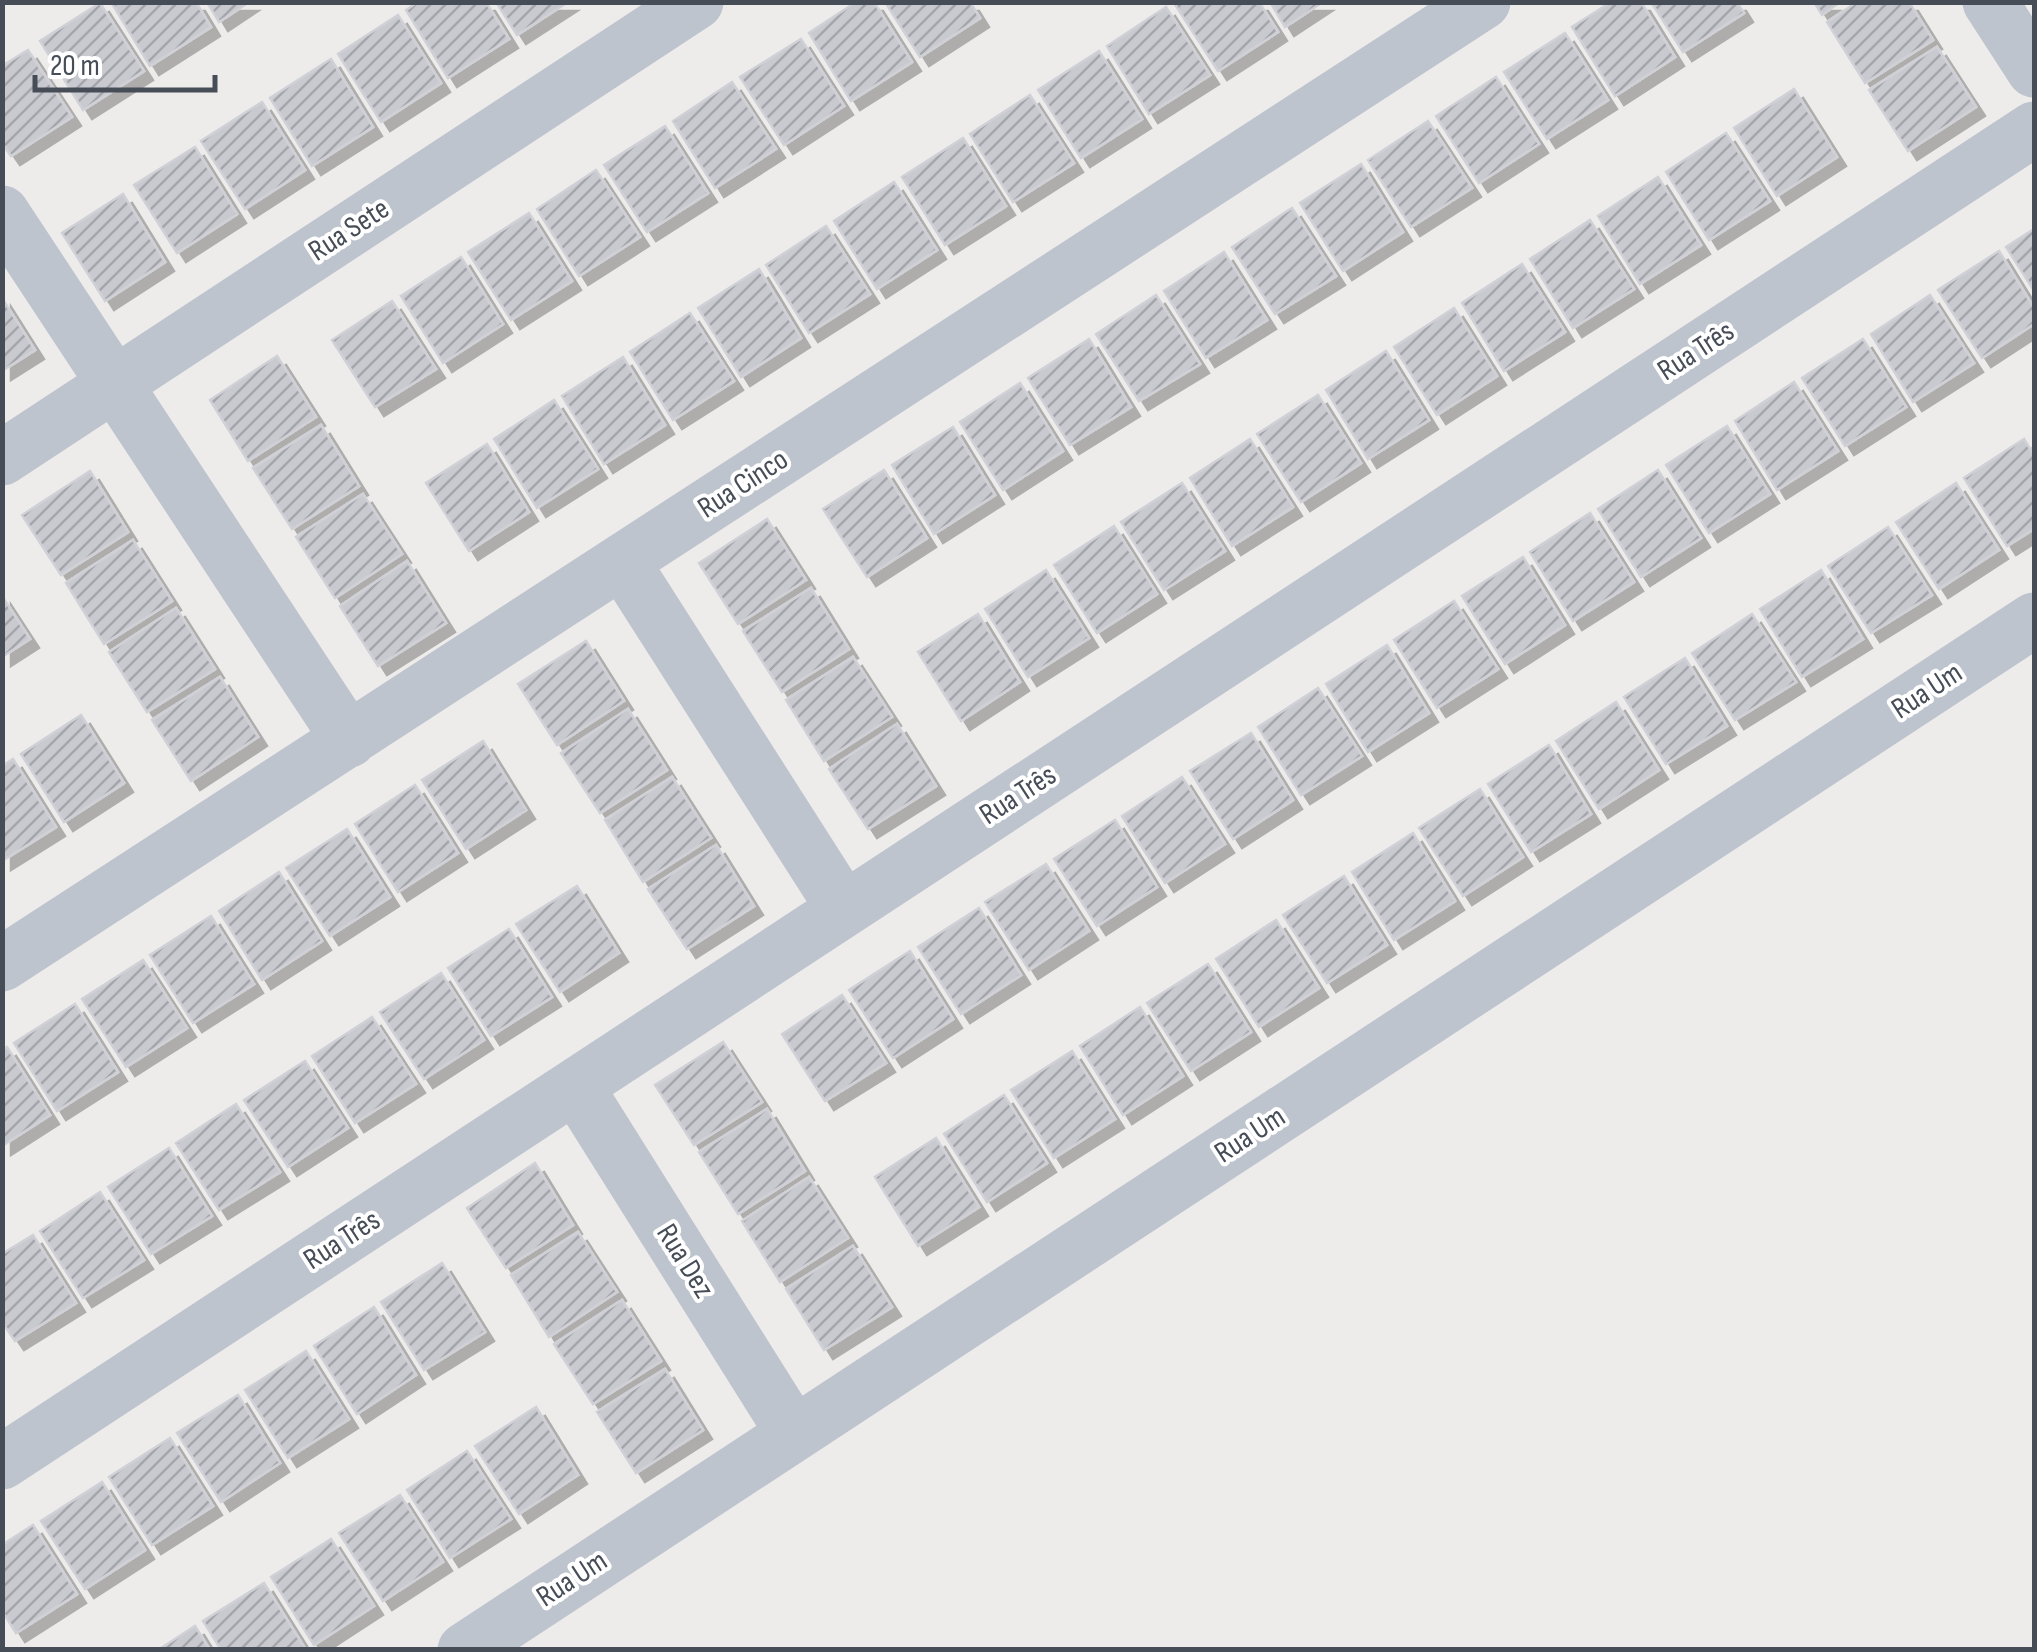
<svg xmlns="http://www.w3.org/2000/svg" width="2037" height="1652" viewBox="0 0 2037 1652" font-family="'Sofia Sans Condensed',sans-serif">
  <defs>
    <pattern id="building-hatch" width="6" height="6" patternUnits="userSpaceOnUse" patternTransform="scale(2.5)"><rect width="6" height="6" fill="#c9cad0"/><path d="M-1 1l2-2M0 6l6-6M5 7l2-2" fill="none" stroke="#a5a6ac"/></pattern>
    <filter id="shadow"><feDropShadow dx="9" dy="9" stdDeviation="0" flood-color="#0004"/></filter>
  </defs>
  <rect width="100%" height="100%" fill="#eeeceb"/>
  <!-- building -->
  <path fill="url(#building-hatch)" stroke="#d0d1d7" stroke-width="2.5" filter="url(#shadow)" d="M111,2H196L211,27L150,66Z
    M207,2H249L219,22Z
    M418,2H486L509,39L448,78L406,10Z
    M496,2H568L517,35Z
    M856,2H874L912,62L851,101L809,33Z
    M885,2H970L980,18L920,57Z
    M1259,2L1278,32L1218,71L1174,3Z
    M1270,2H1323L1285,27Z
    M1611,2H1641L1675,57L1615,96L1572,27Z
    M1651,2H1737L1744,13L1683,52Z
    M1814,2H1840L1822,15Z
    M1857,2H1909L1933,40L1865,83L1827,22Z
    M100,3L144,71L83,110L40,41Z
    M1166,7L1210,75L1149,114L1107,46Z
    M398,15L441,83L381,122L338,54Z
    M1565,33L1608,100L1547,139L1504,72Z
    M801,39L844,106L784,145L740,77Z
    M1937,47L1976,107L1908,151L1869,90Z
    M28,50L72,117L11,156L2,143V66Z
    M1099,51L1142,119L1081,158L1038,90Z
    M331,59L373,127L312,166L270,98Z
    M1496,77L1539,144L1479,183L1436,116Z
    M732,82L776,149L715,188L673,121Z
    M1794,89L1837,157L1777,196L1734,128Z
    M1030,95L1074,163L1013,202L970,134Z
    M262,102L305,170L245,209L201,141Z
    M1428,121L1472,188L1411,227L1368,160Z
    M665,126L708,193L647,232L604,165Z
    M1726,133L1770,201L1709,240L1666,172Z
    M963,138L1006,206L945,245L902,177Z
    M195,147L237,214L177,253L134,185Z
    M1361,164L1403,232L1343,271L1300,203Z
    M596,170L640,237L579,276L537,209Z
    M1658,177L1701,245L1640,284L1598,216Z
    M894,182L937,250L877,289L834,221Z
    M123,194L165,262L105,301L62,233Z
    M1292,208L1336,276L1275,314L1232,247Z
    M529,213L572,281L511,320L468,252Z
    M1590,220L1634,289L1573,328L1530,259Z
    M826,226L870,294L809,333L766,265Z
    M2034,229V291L2006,247Z
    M1999,251L2034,308V324L1982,358L1938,290Z
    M1224,252L1267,320L1206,358L1164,291Z
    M461,257L503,324L443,363L401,296Z
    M1522,264L1565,332L1504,371L1462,303Z
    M759,269L801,338L741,377L698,308Z
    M1156,295L1200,364L1139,401L1096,334Z
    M1930,295L1974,363L1913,402L1871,334Z
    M2,298L35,350L2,371Z
    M392,301L436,369L375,407L332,340Z
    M1454,308L1497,376L1437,415L1394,347Z
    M690,313L734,381L673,420L630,352Z
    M1089,339L1131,407L1070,445L1028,378Z
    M1863,339L1906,407L1845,446L1802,378Z
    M1386,351L1429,420L1368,459L1326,390Z
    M277,356L316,417L248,461L210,400Z
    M623,357L665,425L604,464L562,396Z
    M1794,382L1838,451L1777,490L1735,421Z
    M1020,383L1063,451L1003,490L960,422Z
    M1318,395L1361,463L1301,502L1257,434Z
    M554,400L598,469L537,508L494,439Z
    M321,425L359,486L292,529L253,468Z
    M1727,426L1770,494L1709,533L1666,465Z
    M953,427L995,495L934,534L892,465Z
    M1250,439L1293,507L1232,546L1190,478Z
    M2024,439L2034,455V529L2007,546L1964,478Z
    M487,444L529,512L469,551L426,483Z
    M884,470L927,538L867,577L823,509Z
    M1658,470L1701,538L1641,577L1598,509Z
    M90,471L128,532L61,575L22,515Z
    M1182,483L1225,551L1164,590L1121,522Z
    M1956,483L1999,550L1939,589L1896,522Z
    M363,494L402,554L335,598L296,537Z
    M1590,513L1634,582L1573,621L1530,552Z
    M767,519L806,580L738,624L699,563Z
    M1114,526L1157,594L1097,633L1054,565Z
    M1888,527L1932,595L1871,633L1828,566Z
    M133,540L172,601L104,644L66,583Z
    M1523,557L1565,625L1505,664L1462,596Z
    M407,561L446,623L378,666L340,606Z
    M1046,570L1089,638L1028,677L985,609Z
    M1821,570L1863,639L1802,677L1760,609Z
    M811,588L849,649L782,692L743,631Z
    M2,596L30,639L2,657Z
    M1454,601L1498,669L1437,708L1394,640Z
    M176,608L215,669L147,712L109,652Z
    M978,614L1020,682L961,721L918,652Z
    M1752,614L1796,682L1735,720L1692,653Z
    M586,641L624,701L557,745L518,684Z
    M1387,645L1429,713L1368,752L1326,684Z
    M853,657L892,717L824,761L786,700Z
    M1685,658L1727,726L1666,764L1624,697Z
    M220,677L258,737L191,781L152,720Z
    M1318,688L1362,756L1301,795L1258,727Z
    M1616,702L1659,770L1599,809L1556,741Z
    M628,709L667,770L600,813L561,753Z
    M81,715L124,783L64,822L21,754Z
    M897,724L936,786L868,829L829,769Z
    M1251,733L1293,800L1233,839L1190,771Z
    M483,741L526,810L466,849L422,780Z
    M1549,745L1591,814L1531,852L1488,784Z
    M13,759L56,827L2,861V766Z
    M672,777L711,838L643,882L605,820Z
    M1182,777L1225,844L1165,883L1122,816Z
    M415,785L458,853L398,892L355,824Z
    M1480,789L1523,857L1463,896L1419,828Z
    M1115,820L1157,887L1097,926L1054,859Z
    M347,829L390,897L330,936L286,868Z
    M1413,833L1455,901L1394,940L1352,872Z
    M716,845L754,906L687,949L648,889Z
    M1046,864L1089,931L1029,970L985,902Z
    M279,872L322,941L262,980L219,911Z
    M1344,876L1387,945L1327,983L1283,915Z
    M577,886L619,953L560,992L516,924Z
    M979,908L1021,975L961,1014L918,947Z
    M211,916L254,984L193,1023L150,955Z
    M1276,920L1319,988L1259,1027L1216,959Z
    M509,929L552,997L491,1036L448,968Z
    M910,951L953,1019L893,1058L849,990Z
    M143,960L187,1028L126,1067L82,999Z
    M1208,964L1251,1032L1191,1071L1147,1003Z
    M441,973L484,1040L424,1079L380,1012Z
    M842,995L886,1063L825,1101L782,1034Z
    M75,1004L118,1072L57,1111L14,1043Z
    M1140,1007L1183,1076L1123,1115L1080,1046Z
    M372,1017L416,1084L355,1123L312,1056Z
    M723,1042L762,1102L694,1145L655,1085Z
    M7,1047L50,1115L2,1146V1050Z
    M1072,1051L1115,1119L1054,1158L1011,1090Z
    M305,1061L348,1128L288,1167L244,1100Z
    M1004,1095L1047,1163L987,1202L944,1134Z
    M236,1104L280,1172L219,1210L176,1143Z
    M767,1109L805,1171L738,1214L699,1152Z
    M936,1138L979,1207L918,1246L875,1177Z
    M169,1148L212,1216L151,1254L108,1187Z
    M535,1163L573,1225L506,1268L467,1208Z
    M809,1177L848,1238L780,1282L742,1221Z
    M100,1192L144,1260L83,1298L40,1231Z
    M578,1232L617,1292L549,1337L511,1275Z
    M33,1235L76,1303L15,1341L2,1322V1254Z
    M853,1246L892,1307L824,1350L786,1289Z
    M442,1263L485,1332L424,1370L381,1302Z
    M622,1300L661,1361L593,1404L554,1344Z
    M374,1307L416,1375L357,1414L314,1346Z
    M306,1351L349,1419L288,1458L245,1390Z
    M665,1369L703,1430L636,1473L597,1412Z
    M238,1395L280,1463L221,1502L177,1433Z
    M536,1407L578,1475L519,1514L475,1446Z
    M170,1438L213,1506L152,1545L109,1477Z
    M467,1451L511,1519L450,1558L407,1490Z
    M102,1482L145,1550L85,1589L41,1521Z
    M400,1495L443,1562L383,1601L339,1533Z
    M33,1525L77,1594L16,1633L2,1611V1545Z
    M331,1539L374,1606L314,1645L271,1577Z
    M264,1583L306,1650H221L203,1621Z
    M195,1626L210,1650H158Z"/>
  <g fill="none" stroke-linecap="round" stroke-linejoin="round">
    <!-- street -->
    <path stroke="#bec4cd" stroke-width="55" d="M1990,2L2034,70
      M2,213L349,740
      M2,458L696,2
      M623,563L844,909
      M2,964L1483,2
      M576,1087L794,1434
      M2,1462L2034,129
      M465,1650L2034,620"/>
  </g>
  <g text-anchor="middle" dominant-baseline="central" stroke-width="8" stroke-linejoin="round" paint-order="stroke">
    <!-- street labels -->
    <g font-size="30" fill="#464d57" stroke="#fff">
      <text transform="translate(349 230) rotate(-33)">Rua Sete</text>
      <text transform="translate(1696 351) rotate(-33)">Rua Três</text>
      <text transform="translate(743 484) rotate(-33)">Rua Cinco</text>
      <text transform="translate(1927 691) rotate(-33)">Rua Um</text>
      <text transform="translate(1018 795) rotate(-33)">Rua Três</text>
      <text transform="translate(1250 1135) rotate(-33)">Rua Um</text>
      <text transform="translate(342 1240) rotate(-33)">Rua Três</text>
      <text transform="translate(685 1261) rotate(58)">Rua Dez</text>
      <text transform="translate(572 1579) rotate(-33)">Rua Um</text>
    </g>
  </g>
  <!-- border -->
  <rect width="2037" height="1652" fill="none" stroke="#464d57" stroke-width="10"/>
  <!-- scale -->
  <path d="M35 75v15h180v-15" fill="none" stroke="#464d57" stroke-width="5"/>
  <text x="50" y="75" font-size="30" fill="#464d57" stroke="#ffffff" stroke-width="8" paint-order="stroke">20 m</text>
</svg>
